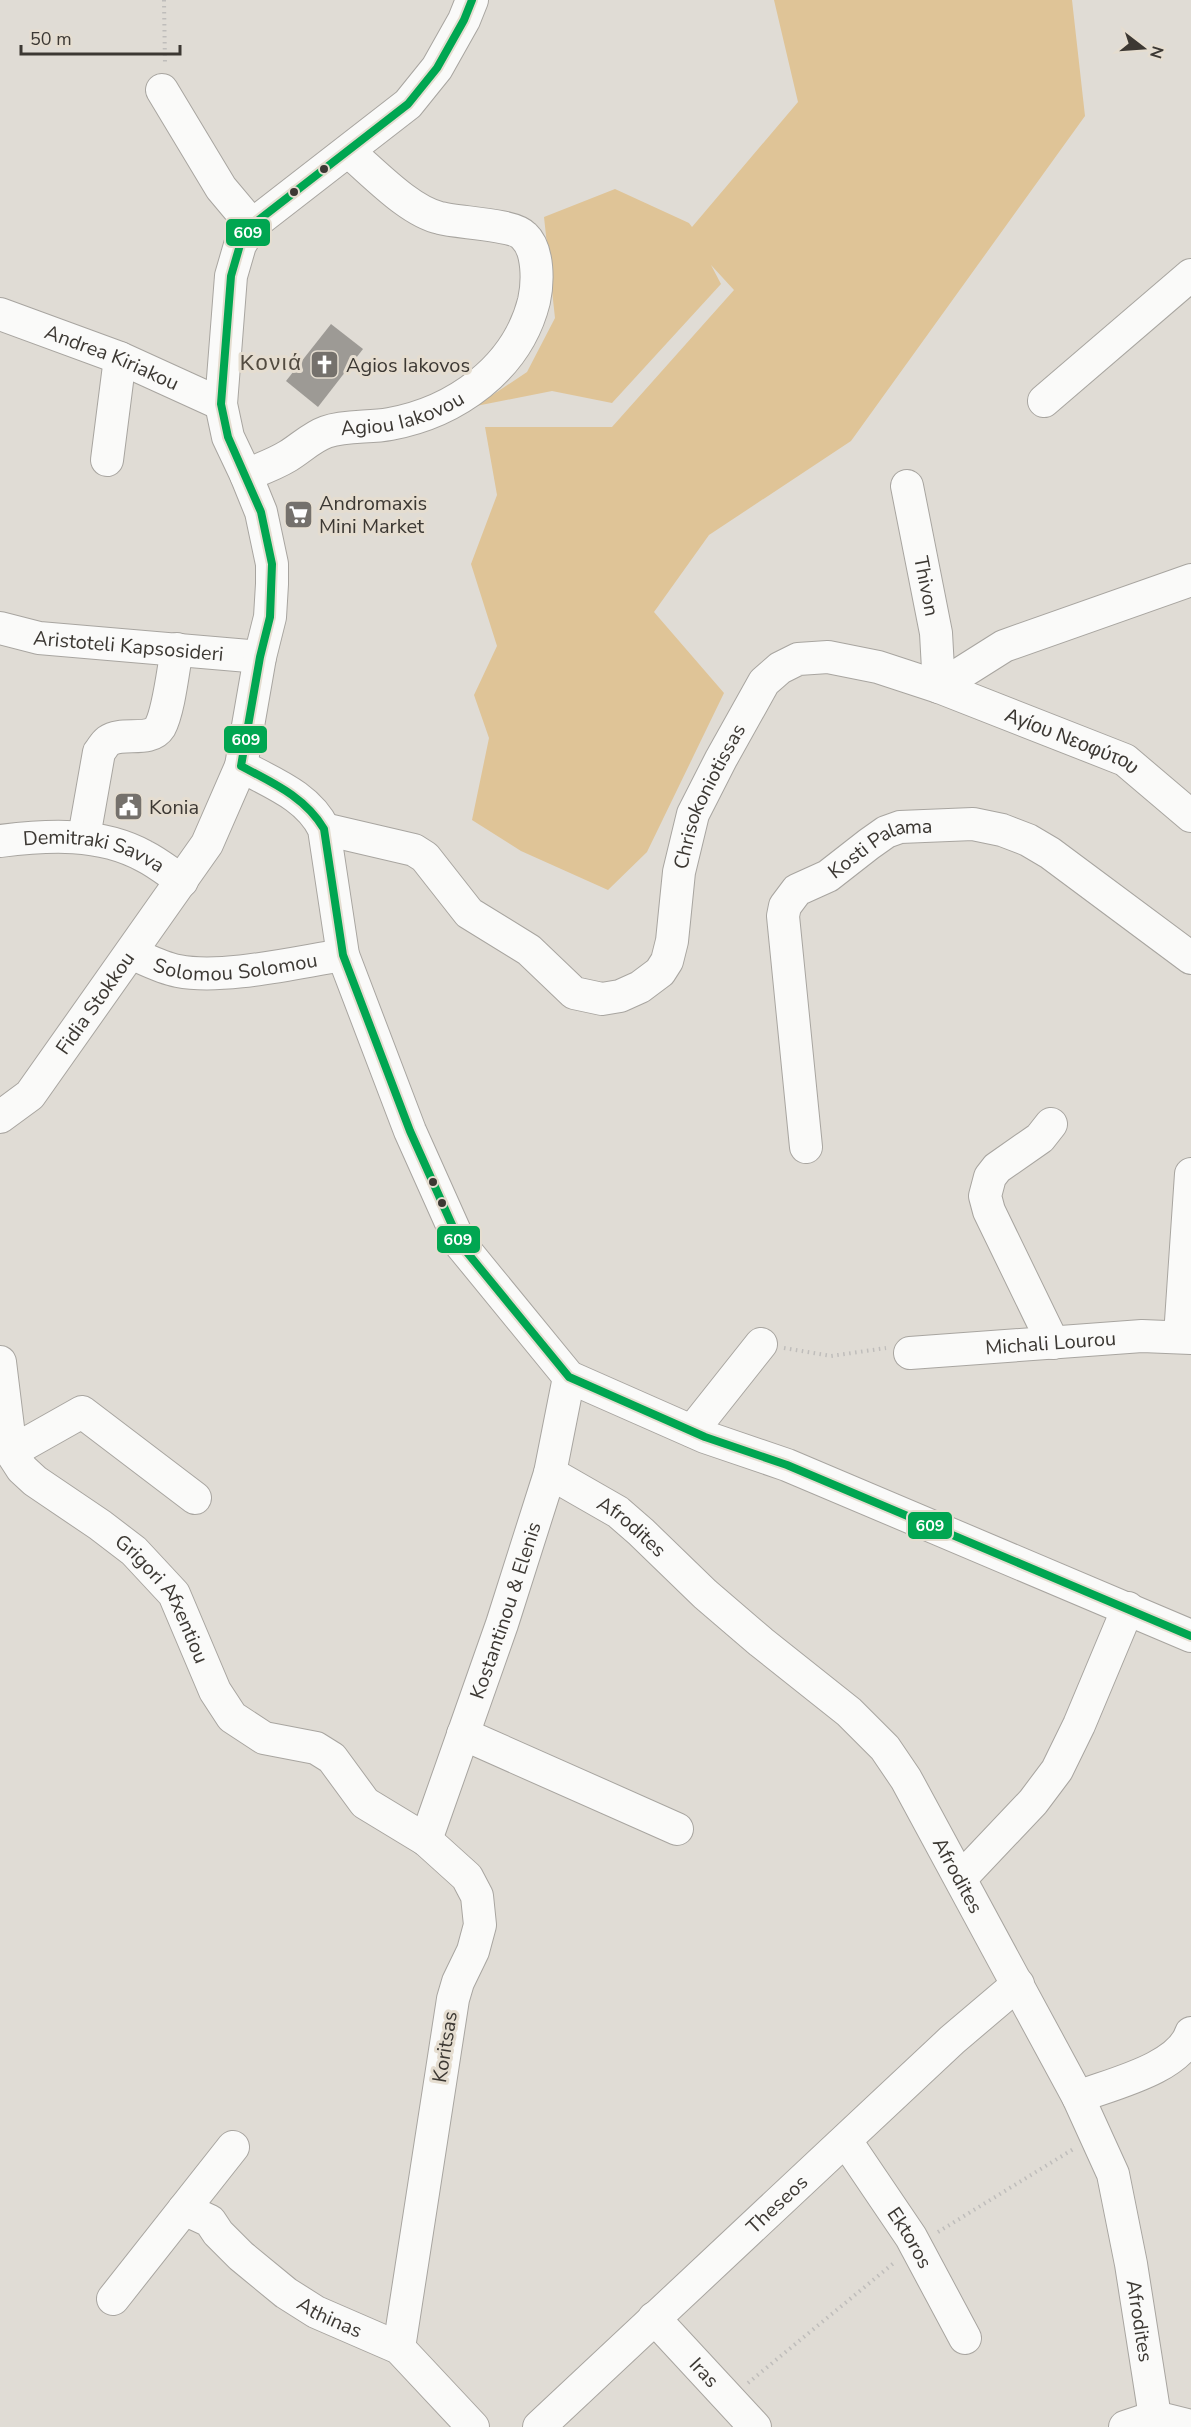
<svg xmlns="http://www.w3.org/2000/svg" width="1191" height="2427" viewBox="0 0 1191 2427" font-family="'Nunito Sans',sans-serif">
  <rect width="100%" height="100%" fill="#e0dcd5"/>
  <!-- green -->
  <path fill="#dfc497" d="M774,0H1072L1085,116L851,441L709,535L654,612L724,693L647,852L608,890L521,851L472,820L489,738L474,695L497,646L471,564L497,495L485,427H612L734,290L711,265L721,284L612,403L552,391L476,406L527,372L555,318L544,217L615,189L689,223L692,227L798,102Z"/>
  <!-- building -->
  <path fill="#9d9a95" d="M331,324L363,349L318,407L286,381Z"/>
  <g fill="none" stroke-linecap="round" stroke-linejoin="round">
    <defs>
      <g id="minor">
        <path d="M162,90L221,188L252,225"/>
        <path id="s1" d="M0,314L120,358L221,404"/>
        <path d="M1044,401L1191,275"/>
        <path d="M107,460L120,358"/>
        <path id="s2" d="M246,475C261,469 275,464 288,456C301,448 312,437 326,432C346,425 369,428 390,424C455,412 517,369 534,301C538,283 539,250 524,236C513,224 459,223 440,218C409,211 374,173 349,152"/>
        <path id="s3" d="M907,486L936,633L939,687"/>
        <path id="s4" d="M0,628L39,638L260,657"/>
        <path d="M939,687L1004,646L1191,580"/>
        <path d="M241,766C272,783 308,796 324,829L343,955L410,1131L461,1245L569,1377L705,1437L787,1465L1191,1636"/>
        <path id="s5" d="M324,829L414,850L425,857L469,913L529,950L574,993L602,999L620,996L640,987L660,972L667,961L672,941L679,872L693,814L721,759L764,682L780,668L798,659L828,657L878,667L939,687L1125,760L1191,816"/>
        <path d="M84,837L99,752C102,749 104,744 108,741C122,731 150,743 160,727C169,710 173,670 177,649"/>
        <path id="s6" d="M0,841C48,835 100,832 144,856C158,863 170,873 182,881"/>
        <path id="s7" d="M131,953C147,960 162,968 178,971C223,980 297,962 343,955"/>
        <path id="s8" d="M0,1117L30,1095L207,844L241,766L260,657L270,617L272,584V564L261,512L246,475L228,437L221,404L231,276L240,245L252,225L408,104L437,68L464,20L472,0"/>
        <path d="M1051,1124L1040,1138L997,1168L990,1177L985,1196L989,1211L1053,1343"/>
        <path id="s9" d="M806,1147L783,916L785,906L797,890L828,876L869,844L886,832L900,827L973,824L1002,830L1028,840L1050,853L1191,958"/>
        <path d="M1180,1336L1191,1174"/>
        <path id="s10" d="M910,1353L1142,1336L1191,1338"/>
        <path id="s11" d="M0,1362L11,1452L22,1469L35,1481L100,1525L134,1551L174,1594L215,1691L232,1717L264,1738L316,1748L332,1758L365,1803L426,1840L467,1877L477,1896L480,1925L473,1951L458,1982L453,1999L399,2348"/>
        <path d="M692,1431L761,1344"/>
        <path d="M11,1452L82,1412L195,1498"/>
        <path id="s12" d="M550,1473L618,1512L641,1532L705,1594L761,1642L849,1712L885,1748L906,1779L1078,2097L1113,2174L1131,2264L1155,2417"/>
        <path d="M463,1734L677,1829"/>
        <path id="s13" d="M426,1840L502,1624L550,1473L569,1377"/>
        <path d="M961,1878L1033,1802L1057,1770L1079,1725L1128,1608"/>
        <path d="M1078,2097C1111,2084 1179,2069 1191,2033"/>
        <path id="s14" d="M846,2141L911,2237L965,2338"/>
        <path id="s15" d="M184,2209L210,2221L218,2233L241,2256L286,2293L316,2312L399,2348L473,2427"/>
        <path d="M113,2299L233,2147"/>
        <path id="s16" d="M654,2318L755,2427"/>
        <path id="s17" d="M539,2427L952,2040L1018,1984"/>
        <path d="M1125,2427L1155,2417L1191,2426"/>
      </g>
    </defs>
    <!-- minor casing -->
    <use href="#minor" stroke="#a8a5a0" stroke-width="34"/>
    <!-- path -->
    <path stroke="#bfbdbb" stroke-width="4" stroke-dasharray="1.5 4.5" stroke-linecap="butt" d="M164,0L165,65
      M784,1348L831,1356L886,1348
      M938,2232L1075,2148
      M748,2383L895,2262"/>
    <!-- minor -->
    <use href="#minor" stroke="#fafaf9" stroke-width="32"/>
    <defs>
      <path id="bus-1" d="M472,0L464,20L437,68L408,104L252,225L240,245L231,276L221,404L228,437L261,512L272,564L270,617L260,657L241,766C273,783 305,797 324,829L343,955L410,1131L461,1245L569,1377L705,1437L787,1465L1191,1636"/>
    </defs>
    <!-- bus-1 casing -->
    <use href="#bus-1" stroke="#e5ddd0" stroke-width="12"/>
    <!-- bus-1 -->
    <use href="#bus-1" stroke="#00a651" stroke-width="8"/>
  </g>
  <!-- icons -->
  <defs>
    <symbol id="church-square" viewBox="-11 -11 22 22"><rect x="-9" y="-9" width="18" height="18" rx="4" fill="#75716c" stroke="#e5ddd0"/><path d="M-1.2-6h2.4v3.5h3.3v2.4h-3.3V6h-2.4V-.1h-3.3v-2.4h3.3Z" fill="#fff"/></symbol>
    <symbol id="supermarket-square" viewBox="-11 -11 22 22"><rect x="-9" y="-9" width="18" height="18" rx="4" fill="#75716c" stroke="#e5ddd0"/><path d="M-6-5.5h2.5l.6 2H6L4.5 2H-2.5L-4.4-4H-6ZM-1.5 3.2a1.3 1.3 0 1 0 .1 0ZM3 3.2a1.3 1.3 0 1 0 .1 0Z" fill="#fff"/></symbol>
    <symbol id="civic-square" viewBox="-11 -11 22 22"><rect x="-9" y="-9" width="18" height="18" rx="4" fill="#75716c" stroke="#e5ddd0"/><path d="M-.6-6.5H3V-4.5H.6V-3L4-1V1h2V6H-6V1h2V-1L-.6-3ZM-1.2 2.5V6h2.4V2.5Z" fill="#fff"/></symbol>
  </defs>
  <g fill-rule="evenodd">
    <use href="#church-square" x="308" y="348" width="33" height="33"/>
    <use href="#supermarket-square" x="282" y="498" width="33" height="33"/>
    <use href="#civic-square" x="112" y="790" width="33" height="33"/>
  </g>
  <!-- markers -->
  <g fill="#3c3833" stroke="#e5ddd0" stroke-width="2">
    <circle cx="324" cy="169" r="5"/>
    <circle cx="294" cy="192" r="5"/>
    <circle cx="433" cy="1182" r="5"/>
    <circle cx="442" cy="1203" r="5"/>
  </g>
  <g text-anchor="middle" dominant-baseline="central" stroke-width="6" stroke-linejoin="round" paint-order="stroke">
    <!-- street labels -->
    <g font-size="20" fill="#3c3833" stroke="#e5ddd0">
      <text stroke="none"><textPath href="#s1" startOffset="120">Andrea Kiriakou</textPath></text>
      <text stroke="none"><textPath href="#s2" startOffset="170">Agiou Iakovou</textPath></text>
      <text stroke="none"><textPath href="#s3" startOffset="102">Thivon</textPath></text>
      <text stroke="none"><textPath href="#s4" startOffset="130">Aristoteli Kapsosideri</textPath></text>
      <text stroke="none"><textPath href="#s5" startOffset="1046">Αγίου Νεοφύτου</textPath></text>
      <text stroke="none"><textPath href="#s5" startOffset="588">Chrisokoniotissas</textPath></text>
      <text stroke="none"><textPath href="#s9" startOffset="358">Kosti Palama</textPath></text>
      <text stroke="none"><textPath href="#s6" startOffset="96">Demitraki Savva</textPath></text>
      <text stroke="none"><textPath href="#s7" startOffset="108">Solomou Solomou</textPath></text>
      <text stroke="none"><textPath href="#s8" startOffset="150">Fidia Stokkou</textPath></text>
      <text stroke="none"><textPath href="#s10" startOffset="141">Michali Lourou</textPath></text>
      <text stroke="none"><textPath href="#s12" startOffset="98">Afrodites</textPath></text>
      <text stroke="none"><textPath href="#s11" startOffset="306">Grigori Afxentiou</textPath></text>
      <text stroke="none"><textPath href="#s13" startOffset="243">Kostantinou &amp; Elenis</textPath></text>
      <text stroke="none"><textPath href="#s12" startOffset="582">Afrodites</textPath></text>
      <text transform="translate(445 2047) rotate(-81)">Koritsas</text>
      <text stroke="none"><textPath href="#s17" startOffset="326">Theseos</textPath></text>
      <text stroke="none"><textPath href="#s14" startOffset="116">Ektoros</textPath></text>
      <text stroke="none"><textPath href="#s15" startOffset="184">Athinas</textPath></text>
      <text stroke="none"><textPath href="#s12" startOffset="1068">Afrodites</textPath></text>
      <text stroke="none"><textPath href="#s16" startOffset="74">Iras</textPath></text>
    </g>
    <!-- poi labels -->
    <g font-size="20" fill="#3c3833" stroke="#e5ddd0" text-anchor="start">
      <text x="346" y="365">Agios Iakovos</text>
      <text x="319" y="503">Andromaxis<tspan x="319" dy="23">Mini Market</tspan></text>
      <text x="149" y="807">Konia</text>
    </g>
    <!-- quarter labels -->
    <g font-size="22" letter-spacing="1.5" fill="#534c41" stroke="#e5ddd0">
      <text x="271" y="363">Κονιά</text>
    </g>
  </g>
  <g stroke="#e5ddd0" stroke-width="2">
    <rect x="225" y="218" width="46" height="29" rx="6" fill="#00a651"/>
    <rect x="223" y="725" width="45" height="29" rx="6" fill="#00a651"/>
    <rect x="436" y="1225" width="45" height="29" rx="6" fill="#00a651"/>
    <rect x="907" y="1511" width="46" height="29" rx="6" fill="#00a651"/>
  </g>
  <g font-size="16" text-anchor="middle" font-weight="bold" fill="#fff">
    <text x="248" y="238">609</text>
    <text x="246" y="745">609</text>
    <text x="458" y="1245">609</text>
    <text x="930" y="1531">609</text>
  </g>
  <!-- north arrow -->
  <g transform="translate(1143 48) rotate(107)" stroke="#e5ddd0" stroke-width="4.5" paint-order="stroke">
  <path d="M0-4.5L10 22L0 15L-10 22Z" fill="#3c3833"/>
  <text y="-9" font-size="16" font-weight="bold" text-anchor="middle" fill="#3c3833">N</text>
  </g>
  <!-- scale -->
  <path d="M21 45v9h159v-9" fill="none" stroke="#3c3833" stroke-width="3"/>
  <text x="30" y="45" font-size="18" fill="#3c3833" stroke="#e5ddd0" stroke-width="4.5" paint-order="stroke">50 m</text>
</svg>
